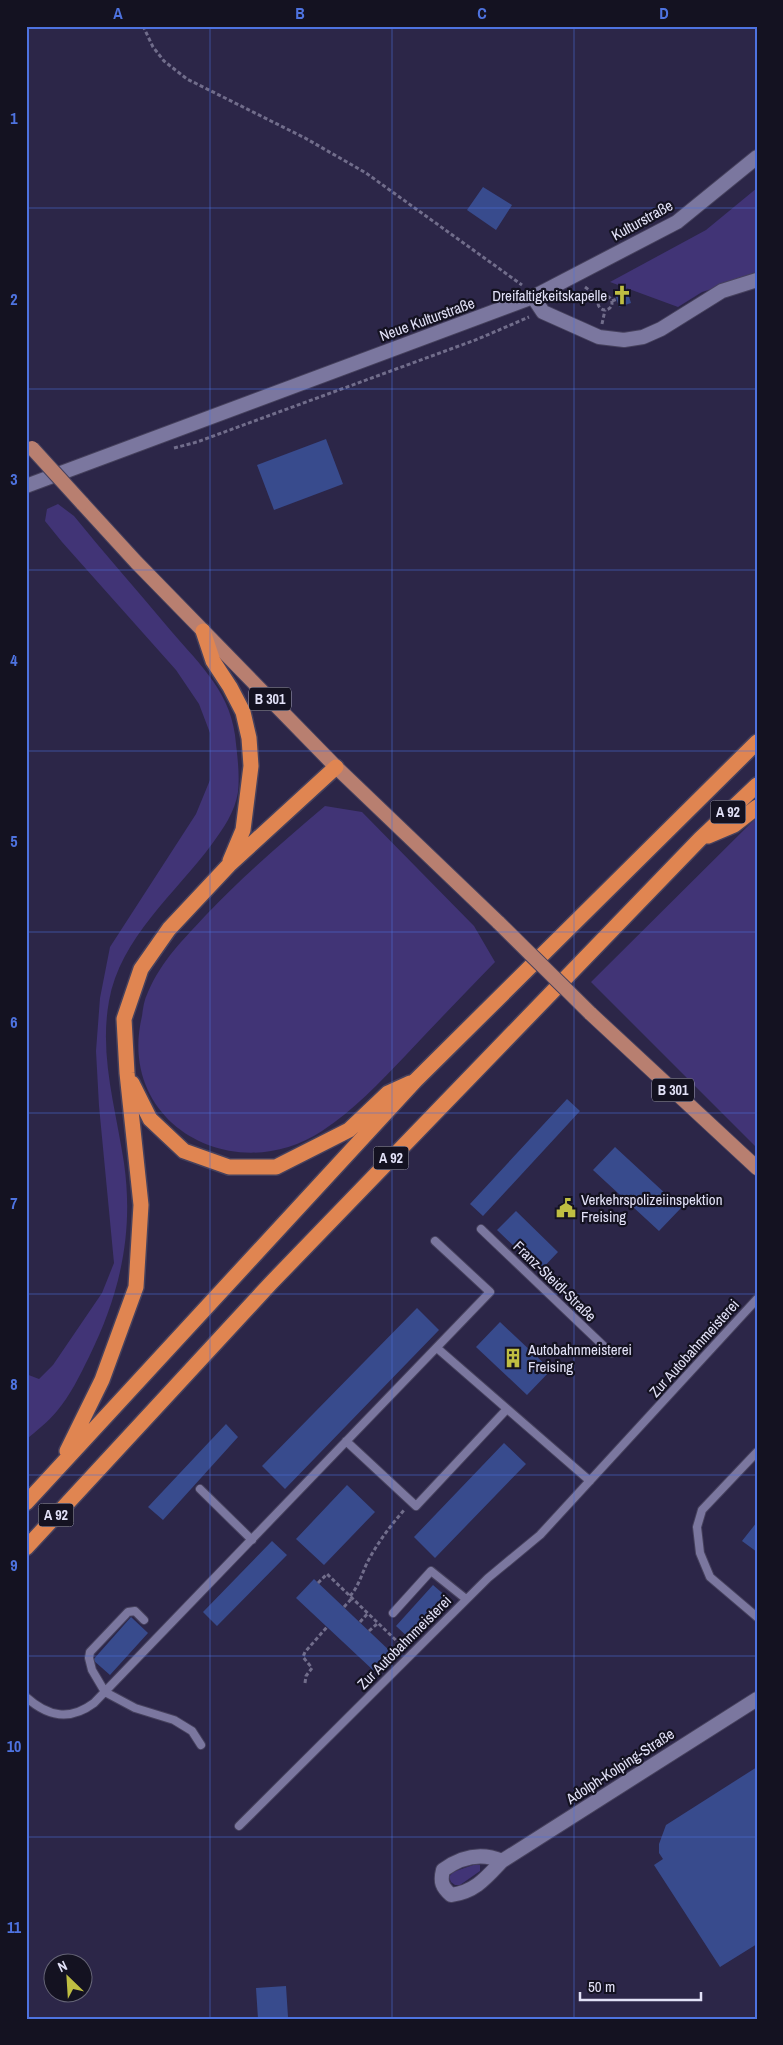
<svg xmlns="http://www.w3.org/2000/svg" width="783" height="2045" viewBox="0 0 783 2045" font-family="'Archivo Narrow',sans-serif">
  <rect width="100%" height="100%" fill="#2c2648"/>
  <!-- green -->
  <path fill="#413476" d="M757,188V275L702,292L678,307L610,282L706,230Z
    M58,504L74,516C104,553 135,588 166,625C194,659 229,688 235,735C237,753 240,774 238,792C235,812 223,829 212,844C176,893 120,938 109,1001C99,1056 116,1109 124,1163C134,1233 120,1294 89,1357C80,1375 70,1396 57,1411C48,1422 36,1431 26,1440V1374L39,1379L53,1365L102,1293L114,1263L99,1106L96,1051L100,998L110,947L196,814L210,780V733L199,704L176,670L62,542L45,521L47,509Z
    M325,806L362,812L474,926L495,962C465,993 435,1024 406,1055C380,1082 353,1111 322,1131C234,1189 116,1124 142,1016C143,1008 144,1000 148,992C162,960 182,941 206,915C243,876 284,841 325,806Z
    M757,817V1148L591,982Z
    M476,1864L480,1865V1871L460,1885H455L451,1882L449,1877L453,1872Z"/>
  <!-- building -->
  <path fill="#384b8d" d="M483,187L512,205L496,230L467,210Z
    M626,287L631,303L619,307L614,291Z
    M326,439L343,484L274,510L257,465Z
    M567,1099L580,1111L483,1216L470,1204Z
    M615,1147L681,1208L659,1231L593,1170Z
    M516,1211L558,1252L540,1271L497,1230Z
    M417,1308L439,1330L285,1489L262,1466Z
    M500,1322L551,1370L527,1395L476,1347Z
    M226,1424L238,1437L163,1520L148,1507Z
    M504,1443L526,1464L435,1558L414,1537Z
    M347,1485L375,1512L324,1565L296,1539Z
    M757,1522V1552L742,1541Z
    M272,1541L287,1555L217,1626L203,1612Z
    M314,1579L392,1653L374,1671L296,1598Z
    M433,1585L448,1598L411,1640L396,1626Z
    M131,1617L148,1633L110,1675L93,1660Z
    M757,1767V1944L720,1967L654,1865L663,1859L659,1853V1844L666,1825Z
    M286,1986L288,2017L258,2019L256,1988Z"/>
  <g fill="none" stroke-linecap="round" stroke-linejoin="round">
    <defs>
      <path id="service" d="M481,1229L611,1353
        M437,1348L590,1481
        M346,1441L416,1506L507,1409
        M757,1452L702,1510L697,1527L700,1553L710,1577L757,1617
        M200,1489L252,1540
        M393,1613L431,1571L466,1599
        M144,1620L135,1611L128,1612L90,1652L89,1658L92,1670L105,1692L135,1708L174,1720L192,1731L201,1745
        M26,1697C48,1717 70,1721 94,1703L490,1292L435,1241
        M239,1826L488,1578L540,1535L757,1299"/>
      <path id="minor" d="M533,297L543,312L599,337L624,340L643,337L661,329L722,291L757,280
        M26,486L533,297L677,222L757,157
        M502,1861C481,1852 461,1857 443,1870C440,1882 442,1887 451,1895C475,1892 486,1878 502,1861L757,1699"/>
      <path id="primary" d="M82,503L136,562L336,767L499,923
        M590,1013L757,1168"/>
      <path id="motorway" d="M203,631L213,661L230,687L243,712L249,738L251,766L243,830L230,861
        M708,836L734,825L757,807
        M132,1083L150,1119L184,1151L229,1167H276L349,1130L388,1093L410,1083
        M67,1451L102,1380L136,1287L141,1205L127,1073L124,1019L141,969L169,929L229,865L336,767
        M26,1503L416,1080L757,742
        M26,1548L271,1283L700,839L757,785"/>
    </defs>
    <!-- service casing -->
    <use href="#service" stroke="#46415d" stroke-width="10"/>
    <!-- minor casing -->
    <use href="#minor" stroke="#46415d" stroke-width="16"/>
    <!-- primary casing -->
    <use href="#primary" stroke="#46415d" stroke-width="16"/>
    <!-- motorway casing -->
    <use href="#motorway" stroke="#46415d" stroke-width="18"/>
    <!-- path -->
    <path stroke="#716d8b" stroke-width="3" stroke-dasharray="4 2.5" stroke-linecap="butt" d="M143,26L153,47L164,61L187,79L305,138L366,173L522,285
      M585,287L601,299
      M598 303a7 7 0 1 1 14 0a7 7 0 1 1-14 0Z
      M612,301L617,299
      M602,324L605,310
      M174,448L197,442L478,339L529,317
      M318,1583L327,1574L403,1647
      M350,1596C359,1586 362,1573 368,1561C378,1542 391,1525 405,1509
      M344,1607L352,1598
      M360,1622L368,1613
      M369,1631L378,1623
      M305,1683L306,1676L312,1668L303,1657L305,1652L327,1627"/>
    <!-- service -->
    <use href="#service" stroke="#7b779f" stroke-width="8"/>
    <!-- minor -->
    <use href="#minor" stroke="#7b779f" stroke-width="14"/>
    <!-- primary -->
    <use href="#primary" stroke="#b87f70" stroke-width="14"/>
    <!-- motorway -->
    <use href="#motorway" stroke="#e08551" stroke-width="15"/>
    <defs>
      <path id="primary-bridge" d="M32,448L82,503
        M499,923L590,1013"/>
    </defs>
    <!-- primary-bridge casing -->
    <use href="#primary-bridge" stroke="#46415d" stroke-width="16" stroke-linecap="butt"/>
    <!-- primary-bridge -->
    <use href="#primary-bridge" stroke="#b87f70" stroke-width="14"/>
  </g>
  <!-- grid -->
  <path fill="none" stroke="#4e73e0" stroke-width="1" stroke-opacity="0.55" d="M210,26V2019M392,26V2019M574,26V2019M26,208H757M26,389H757M26,570H757M26,751H757M26,932H757M26,1113H757M26,1294H757M26,1475H757M26,1656H757M26,1837H757"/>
  <!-- icons -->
  <defs>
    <symbol id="church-bare" viewBox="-9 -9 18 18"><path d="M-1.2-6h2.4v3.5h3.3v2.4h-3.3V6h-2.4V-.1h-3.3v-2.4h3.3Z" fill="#bfbe42" stroke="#141221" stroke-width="2.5" paint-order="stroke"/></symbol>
    <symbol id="civic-bare" viewBox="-9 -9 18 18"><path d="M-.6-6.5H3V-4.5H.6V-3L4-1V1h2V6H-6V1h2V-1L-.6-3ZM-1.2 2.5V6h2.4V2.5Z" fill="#bfbe42" stroke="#141221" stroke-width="2.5" paint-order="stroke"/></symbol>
    <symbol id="building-bare" viewBox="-9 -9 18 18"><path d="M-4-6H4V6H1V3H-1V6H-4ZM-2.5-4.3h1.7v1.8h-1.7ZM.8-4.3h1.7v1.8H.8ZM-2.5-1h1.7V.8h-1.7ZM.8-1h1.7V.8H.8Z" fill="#bfbe42" stroke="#141221" stroke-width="2.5" paint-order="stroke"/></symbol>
  </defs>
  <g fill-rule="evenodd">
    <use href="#church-bare" x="608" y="281" width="28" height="28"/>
    <use href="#civic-bare" x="552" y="1194" width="28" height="28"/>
    <use href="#building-bare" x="499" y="1344" width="28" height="28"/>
  </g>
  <g text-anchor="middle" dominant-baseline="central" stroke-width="4.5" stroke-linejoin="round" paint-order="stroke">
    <!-- shield labels -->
    <g fill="#141221" stroke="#a4a3b7" stroke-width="1">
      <rect x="249" y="687.5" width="42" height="23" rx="4"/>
      <rect x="710.5" y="800.5" width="35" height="23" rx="4"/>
      <rect x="652" y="1078.5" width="42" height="23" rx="4"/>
      <rect x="373.5" y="1146.5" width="35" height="23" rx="4"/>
      <rect x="38.5" y="1503.5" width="35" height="23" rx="4"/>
    </g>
    <g font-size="14" font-weight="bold" fill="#e2e1f7">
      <text x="270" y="699">B 301</text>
      <text x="728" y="812">A 92</text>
      <text x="673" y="1090">B 301</text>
      <text x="391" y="1158">A 92</text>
      <text x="56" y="1515">A 92</text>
    </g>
    <!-- street labels -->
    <g font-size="15" fill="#e2e1f7" stroke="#141221">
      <text transform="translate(642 220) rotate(-29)">Kulturstraße</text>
      <text transform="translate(427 319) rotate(-20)">Neue Kulturstraße</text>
      <text transform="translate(555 1281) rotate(44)">Franz-Steidl-Straße</text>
      <text transform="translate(694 1348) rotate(-48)">Zur Autobahnmeisterei</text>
      <text transform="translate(404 1642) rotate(-45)">Zur Autobahnmeisterei</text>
      <text transform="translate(620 1766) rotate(-33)">Adolph-Kolping-Straße</text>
    </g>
    <!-- poi labels -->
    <g font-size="15" fill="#e2e1f7" stroke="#141221" text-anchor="start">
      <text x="607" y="295" text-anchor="end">Dreifaltigkeitskapelle</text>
      <text x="581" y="1199">Verkehrspolizeiinspektion<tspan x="581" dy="17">Freising</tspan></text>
      <text x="528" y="1349">Autobahnmeisterei<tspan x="528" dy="17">Freising</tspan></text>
    </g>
  </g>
  <!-- border -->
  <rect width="783" height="2045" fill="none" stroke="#141221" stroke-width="55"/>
  <!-- north arrow -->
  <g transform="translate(68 1978) rotate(335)"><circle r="24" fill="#141221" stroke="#666577"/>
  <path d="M0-4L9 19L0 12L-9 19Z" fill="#bfbe42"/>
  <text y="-8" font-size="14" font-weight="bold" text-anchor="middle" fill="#e2e1f7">N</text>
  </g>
  <!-- scale -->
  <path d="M580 1992v8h121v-8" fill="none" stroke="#e2e1f7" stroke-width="2.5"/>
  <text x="588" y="1992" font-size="15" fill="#e2e1f7" stroke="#141221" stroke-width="4" paint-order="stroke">50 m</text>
  <rect x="28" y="28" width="728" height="1990" fill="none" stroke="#4e73e0" stroke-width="2"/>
  <g font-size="16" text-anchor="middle" font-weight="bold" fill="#4e73e0">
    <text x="118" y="19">A</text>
    <text x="300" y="19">B</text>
    <text x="482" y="19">C</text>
    <text x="664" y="19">D</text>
    <text x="14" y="124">1</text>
    <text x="14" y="305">2</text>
    <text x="14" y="485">3</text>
    <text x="14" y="666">4</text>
    <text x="14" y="847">5</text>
    <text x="14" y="1028">6</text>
    <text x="14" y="1209">7</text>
    <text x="14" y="1390">8</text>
    <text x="14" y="1571">9</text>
    <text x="14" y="1752">10</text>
    <text x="14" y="1933">11</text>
  </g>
</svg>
